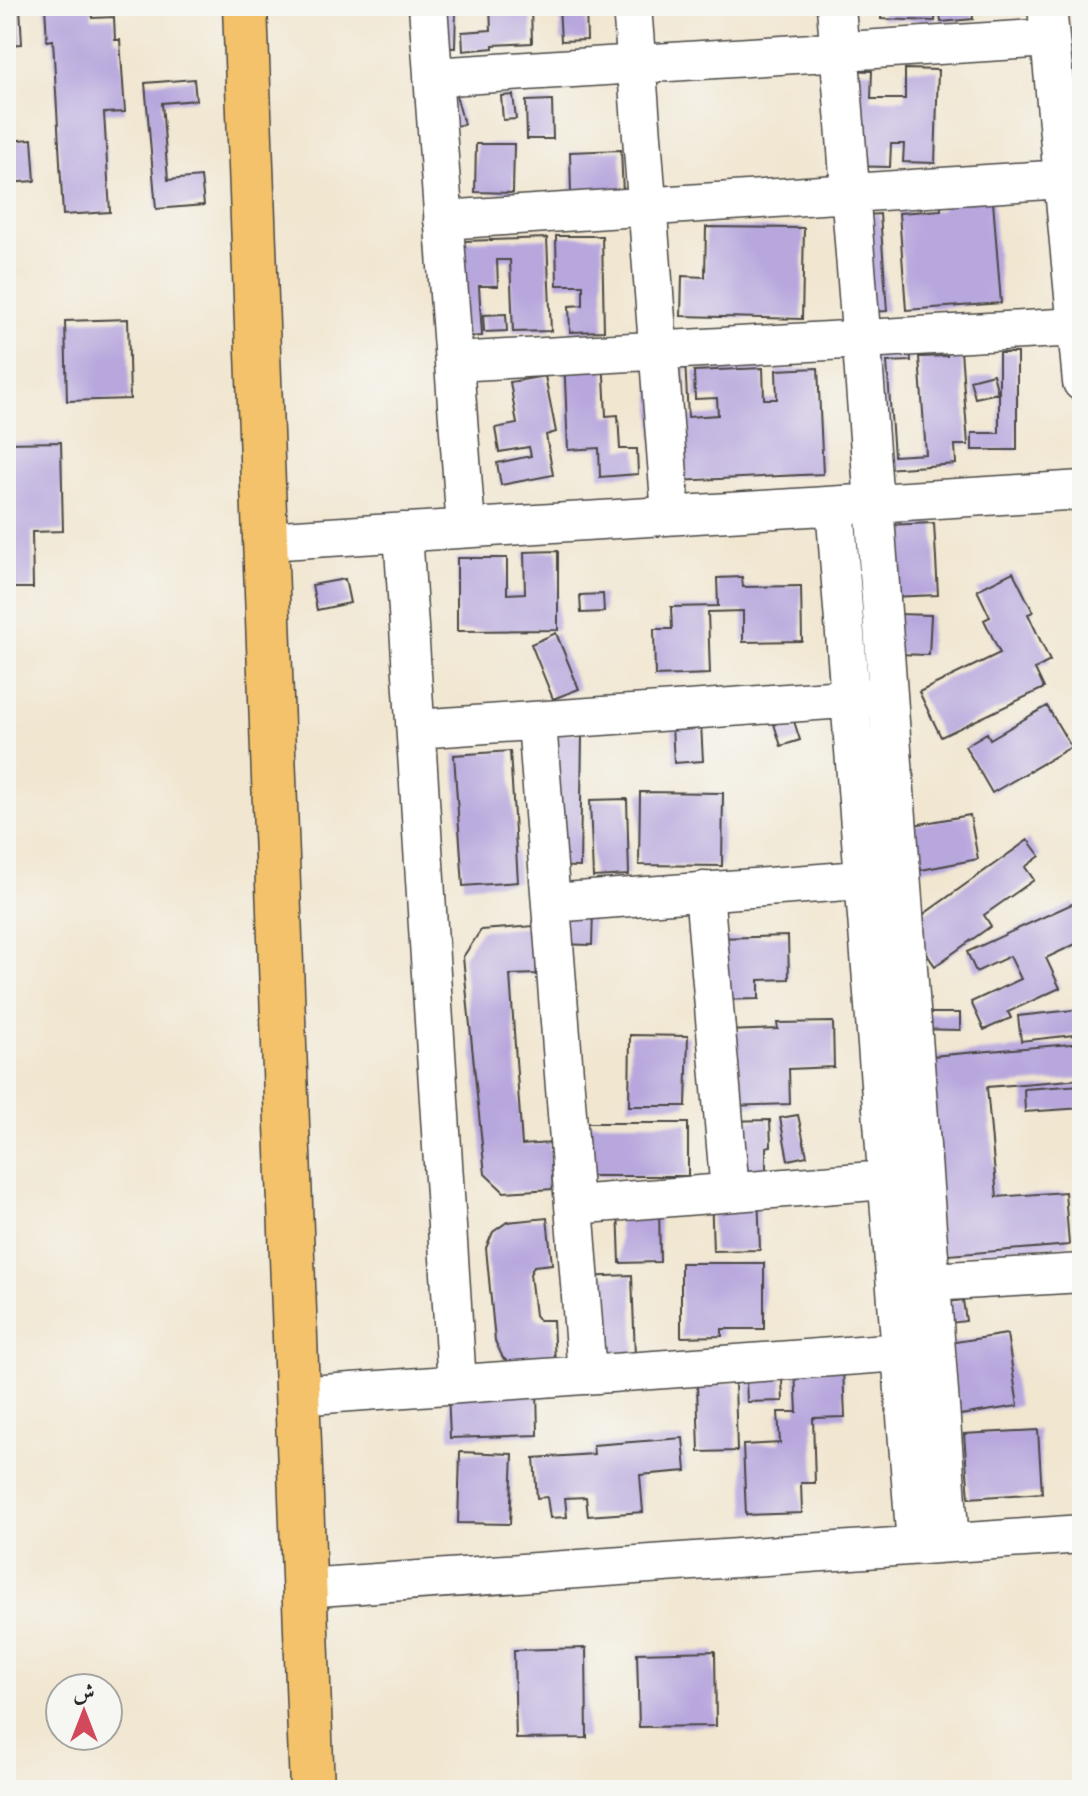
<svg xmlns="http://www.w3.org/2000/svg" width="1088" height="1796" viewBox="0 0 1088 1796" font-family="'Libre Bodoni',Amiri,serif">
  <rect width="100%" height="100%" fill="#f6f6f2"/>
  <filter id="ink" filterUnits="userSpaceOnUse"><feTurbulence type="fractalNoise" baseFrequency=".0125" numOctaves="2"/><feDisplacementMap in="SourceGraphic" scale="16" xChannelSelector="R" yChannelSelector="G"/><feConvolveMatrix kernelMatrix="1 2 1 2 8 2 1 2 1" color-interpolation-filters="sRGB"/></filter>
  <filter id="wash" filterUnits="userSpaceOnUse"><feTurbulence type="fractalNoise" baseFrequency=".006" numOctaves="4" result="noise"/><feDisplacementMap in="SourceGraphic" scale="32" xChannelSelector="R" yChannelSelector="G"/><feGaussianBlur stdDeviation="1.8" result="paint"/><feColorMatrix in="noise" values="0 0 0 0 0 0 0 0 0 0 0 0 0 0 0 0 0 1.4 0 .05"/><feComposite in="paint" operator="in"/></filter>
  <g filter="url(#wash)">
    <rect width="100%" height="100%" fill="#f1e6d0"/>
    <g id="blocks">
      <!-- building -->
      <path fill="#b8a7dd" d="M6,6H20L22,44L6,45Z
        M45,6H91L92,18L114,17L115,40H120L125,112L104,113L110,212L63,215L53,40L47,41Z
        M427,6H456L455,48L425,47Z
        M490,6H531L532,43L493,45V48L463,51L462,32L491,30Z
        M559,6H586L587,40L561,41Z
        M882,6H936L935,21L881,19Z
        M939,6H972L973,19L941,22Z
        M905,69L938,70L935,163L903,162L904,144H891L890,167L841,166L843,70L872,71L871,99H905Z
        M194,79L196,100L162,103L168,180L201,177L204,205L156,209L145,83Z
        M456,95L464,124L441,130L433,102Z
        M513,95L516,119L503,120L501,96Z
        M552,100L553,139H527L526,101Z
        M32,139L35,181L6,183V141Z
        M476,144H514L513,193L475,192Z
        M621,150L623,194L571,195L570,152Z
        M992,189L1001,303L906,310L899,213L941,210L940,193Z
        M880,214L887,311L847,313L851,216Z
        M706,227L804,228L802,319L681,316L682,276L705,277Z
        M556,236H602L604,331L570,332L569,306L583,305V285H557Z
        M547,238L551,331L513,332L510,260H497L498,286H479L482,336L443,338L438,242Z
        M506,314L507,331L484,332L483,315Z
        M128,319L130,399L67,401L65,321Z
        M910,348L911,361L887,362L894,456L926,454L919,357L947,356V351L961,350L968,445H955L956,464L857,471L849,352Z
        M999,353H1017V450H972V433H999Z
        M603,356L606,416L618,415L620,449H637L638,474L600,477L599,448L568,450L564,357Z
        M685,360L688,417L718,415L717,398L695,399L694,371L763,368L764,399H777L776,370L818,368L823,474L655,482L649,361Z
        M993,374L998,393L975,398L970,380Z
        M545,376L556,432L546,435L553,475L501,485L497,463L531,456L529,447L499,452L495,428L517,424L510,382Z
        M61,442L63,531L32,532L33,588H6V443Z
        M934,523L938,595L889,597L885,525Z
        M558,551V630L457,631V558H507V594L525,593L524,552Z
        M1013,572L1033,612L1028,614L1050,661L1035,669L1044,688L941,737L919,692L1000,653L984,620L990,617L977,590Z
        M742,577L743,587L801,586L802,641L743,642V611L708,612L710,674L655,676L654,629H672L671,607L718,606L717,578Z
        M345,579L350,603L317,610L312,585Z
        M603,594L604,612L581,613L580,595Z
        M896,614L931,615L929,655L895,654Z
        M556,633L579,689L553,699L531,644Z
        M1047,706L1071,747L992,793L965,746L987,733L990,739Z
        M793,718L800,740L781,746L774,724Z
        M701,724L703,761L674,763L672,726Z
        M540,733L582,734L580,867L538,866Z
        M510,751L518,882L463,886L454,755Z
        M640,792L723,793L722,866L639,865Z
        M627,799L629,875L593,877L590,800Z
        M970,815L978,859L916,871L908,826Z
        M1028,840L1040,856L1025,867L1034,880L984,915L991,926L935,966L907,926Z
        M1074,903L1082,919V941L1046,958L1060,988L1008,1012L1011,1018L984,1030L971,1002L1021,979L1010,956L976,972L967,952Z
        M557,910L593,911L592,945L556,944Z
        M534,926L537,974L510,975L522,1145L550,1143L553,1189L504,1192L485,1174L463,957L481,930Z
        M788,936L789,979L759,980V999L717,1000L715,938Z
        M1082,1009V1034L1021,1041L1018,1016Z
        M918,1013H960V1030L917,1029Z
        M833,1022L834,1067L789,1069L790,1104L728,1106L726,1031L778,1029L777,1023Z
        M630,1035L688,1036L686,1106H629Z
        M1082,1043V1079L987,1087L997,1197L1065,1192L1069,1245L937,1256L920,1057Z
        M1082,1085V1108L1025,1112L1024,1089Z
        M798,1115L807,1156L788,1160L780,1118Z
        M770,1120L771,1146L766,1147V1172L724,1173L723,1121Z
        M566,1123H688V1176H566Z
        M758,1191L760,1250L713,1251L711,1192Z
        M659,1206L660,1262L620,1263L618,1207Z
        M547,1218L552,1264L534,1266L530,1274L535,1315L539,1320H553L555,1363L515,1365L503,1358L495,1341L486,1248L493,1232L507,1222Z
        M681,1263H764V1329H722V1336L681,1337Z
        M632,1275L635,1356L583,1357L580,1277Z
        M963,1300L966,1321L943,1324L940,1303Z
        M1007,1334L1018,1406L960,1415L949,1343Z
        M843,1368L845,1417L813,1418L815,1483H801L802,1513L746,1515L743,1445L780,1443L778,1412H797L795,1370Z
        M782,1378L783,1401L747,1402L746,1379Z
        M735,1383L737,1451L699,1452L697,1384Z
        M537,1388L538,1435L450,1438L448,1390Z
        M1038,1430L1042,1493L969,1498L964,1434Z
        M683,1438L686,1471L640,1475L643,1512L588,1516L586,1497L565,1498L567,1517L550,1518L547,1497L537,1498L534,1458L594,1454L593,1445Z
        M460,1452L513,1454L510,1524L458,1523Z
        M586,1648L587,1738L516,1739L514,1650Z
        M715,1651L716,1726L639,1727L637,1653Z"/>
    </g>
  </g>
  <g filter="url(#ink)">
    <use href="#blocks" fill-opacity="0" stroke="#494744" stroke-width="2"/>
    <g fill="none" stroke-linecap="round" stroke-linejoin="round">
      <defs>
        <path id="minor" d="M428,6L466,528
          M632,6L671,515
          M836,6L874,503L950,1543
          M1047,6L1082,382
          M433,77L1050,38
          M443,220L1063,179
          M454,362L1077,327
          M835,506L916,1545
          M403,532L457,1384
          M265,541L1082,490
          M537,722L587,1375
          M416,729L873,697
          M704,891L730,1192
          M551,903L887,878
          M574,1205L910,1178
          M931,1282L1082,1273
          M297,1396L900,1352
          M304,1588L1082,1534"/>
        <path id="major" d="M245,6L312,1790"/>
      </defs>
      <!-- minor casing -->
      <use href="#minor" stroke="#494744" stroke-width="41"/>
      <!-- major casing -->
      <use href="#major" stroke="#494744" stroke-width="47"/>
      <!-- minor -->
      <use href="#minor" stroke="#fff" stroke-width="38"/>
      <!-- major -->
      <use href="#major" stroke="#f3c26a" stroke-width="44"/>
    </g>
  </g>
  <!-- margin -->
  <rect width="1088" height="1796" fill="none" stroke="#f6f6f2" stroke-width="32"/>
  <!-- north arrow -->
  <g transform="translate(84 1712)"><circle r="38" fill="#f6f6f2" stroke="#a5a5a2" stroke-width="2"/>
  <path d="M0-6L14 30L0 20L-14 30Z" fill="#d1495b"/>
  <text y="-12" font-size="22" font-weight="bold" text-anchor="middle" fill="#2b2b2b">ش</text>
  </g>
</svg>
